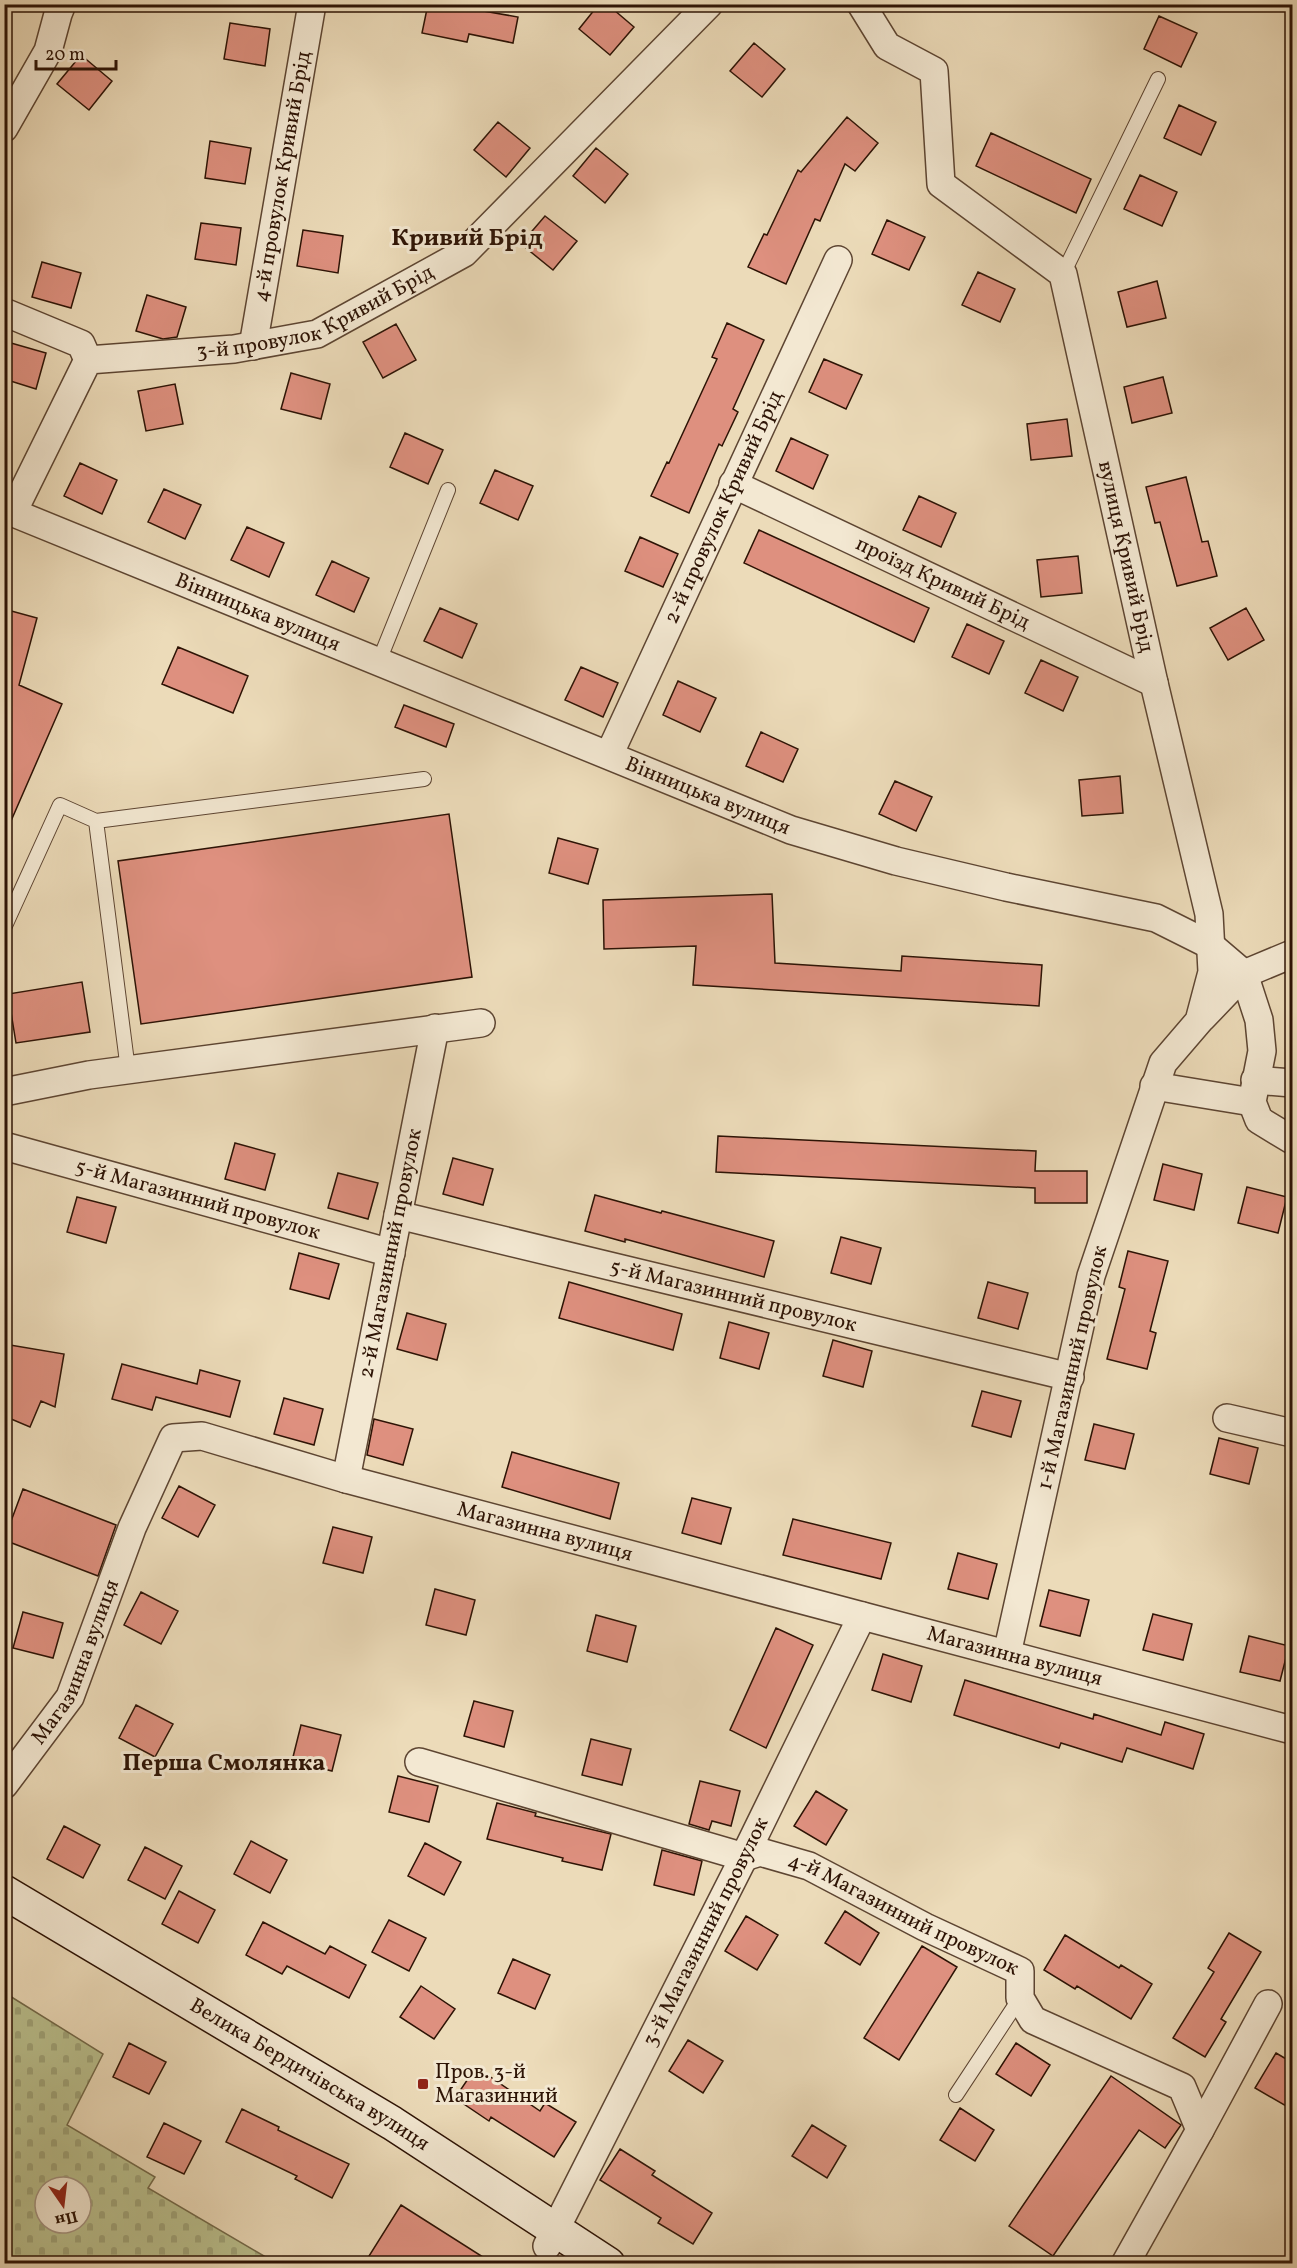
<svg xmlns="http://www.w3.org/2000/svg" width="1297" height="2268" viewBox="0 0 1297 2268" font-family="Vollkorn,serif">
  <defs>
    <pattern id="cemetery-stones" width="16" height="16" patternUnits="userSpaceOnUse" patternTransform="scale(1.5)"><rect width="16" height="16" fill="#bac08e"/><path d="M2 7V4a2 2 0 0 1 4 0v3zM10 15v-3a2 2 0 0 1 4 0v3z" fill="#a0a479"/></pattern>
  </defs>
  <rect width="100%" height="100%" fill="#ecdbb9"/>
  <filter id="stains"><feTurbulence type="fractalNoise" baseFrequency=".00333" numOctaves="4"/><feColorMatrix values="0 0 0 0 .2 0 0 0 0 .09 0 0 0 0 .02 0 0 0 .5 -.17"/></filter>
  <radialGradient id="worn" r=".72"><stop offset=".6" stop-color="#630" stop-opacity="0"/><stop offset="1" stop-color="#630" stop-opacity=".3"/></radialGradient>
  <!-- cemetery -->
  <path fill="url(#cemetery-stones)" stroke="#746a4a" stroke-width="1.5" fill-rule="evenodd" d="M5,1993L103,2054L67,2125L155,2177L148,2188L276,2263H5ZM45,2187H81V2223H45Z"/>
  <!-- building -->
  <path fill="#de907f" stroke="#2d1305" stroke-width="1.5" d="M428,4H478L477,10L518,17L513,43L469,34L467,42L422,33Z
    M599,4H607L634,27L610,55L579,29Z
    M1159,16L1197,33L1181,67L1144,49Z
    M230,23L270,29L265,66L224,59Z
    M754,43L785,69L762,97L730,71Z
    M81,55L112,81L89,110L57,84Z
    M1179,105L1216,122L1201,155L1164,138Z
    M847,117L878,143L855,171L845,164L820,221L815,219L786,284L748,267L764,234L767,235L798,170L801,172Z
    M498,122L530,148L506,177L474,150Z
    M991,133L1091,179L1076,213L976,166Z
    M210,141L251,148L245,184L205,178Z
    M596,148L628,174L605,203L573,176Z
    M1140,175L1177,192L1162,226L1124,209Z
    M545,216L577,241L553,270L521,244Z
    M887,220L925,237L909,270L872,254Z
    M201,223L241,228L236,265L195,259Z
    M303,230L343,236L338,273L297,266Z
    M42,262L81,273L71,308L32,297Z
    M978,272L1015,289L1000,322L962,305Z
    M1157,281L1166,318L1127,327L1118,292Z
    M147,295L186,307L177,337L163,339L136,331Z
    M727,323L764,340L733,409L738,412L722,446L719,444L689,513L651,496L667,462L669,463L717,359L712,357Z
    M396,324L416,360L383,378L363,342Z
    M4,341L46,353L36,389L4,379Z
    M824,359L862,375L846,409L809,392Z
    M291,373L330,384L321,419L281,409Z
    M1163,377L1172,413L1132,423L1124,387Z
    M175,384L183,424L146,431L138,391Z
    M1067,419L1072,456L1031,460L1027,424Z
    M405,433L443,450L428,484L390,467Z
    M791,438L828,455L813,489L776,471Z
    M80,463L117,480L102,514L64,496Z
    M495,470L533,486L518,520L480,503Z
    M1186,477L1202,542L1208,541L1217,576L1177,586L1160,522L1155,523L1146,487Z
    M164,489L201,505L185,539L148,522Z
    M919,496L956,513L941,547L903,530Z
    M247,527L284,543L269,577L231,560Z
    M759,530L929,608L914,642L744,563Z
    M640,537L678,554L663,587L625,571Z
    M1078,556L1082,593L1041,597L1037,560Z
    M332,561L369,578L354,612L316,595Z
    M440,608L477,624L462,658L424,641Z
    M1246,608L1264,640L1228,660L1210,628Z
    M4,609L37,618L19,685L62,704L4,837Z
    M967,624L1004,641L989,674L952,657Z
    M178,647L248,676L233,713L162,684Z
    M1041,660L1078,677L1063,711L1025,693Z
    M581,667L618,683L603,717L565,700Z
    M678,681L716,698L700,732L663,715Z
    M404,705L454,724L446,747L395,727Z
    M761,732L798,749L783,782L746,766Z
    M1120,776L1123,813L1082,816L1079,780Z
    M895,781L932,797L916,831L879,814Z
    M449,814L472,977L141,1024L118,861Z
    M558,838L598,849L588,884L549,873Z
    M772,894L775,963L901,971L902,956L1042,965L1039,1006L693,985L696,946L604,949L603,900Z
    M82,982L90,1032L16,1043L8,994Z
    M718,1136L1036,1151L1035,1171H1087V1203H1035V1188L716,1172Z
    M235,1143L275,1154L265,1190L225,1179Z
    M453,1158L493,1169L483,1205L443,1194Z
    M1163,1164L1202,1174L1194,1210L1154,1200Z
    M338,1173L378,1183L368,1219L328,1208Z
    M1247,1187L1287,1197L1278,1233L1238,1223Z
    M595,1195L661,1213L662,1211L774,1241L764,1277L625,1239V1242L585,1231Z
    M77,1197L116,1207L106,1243L67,1232Z
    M841,1237L881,1248L871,1284L831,1273Z
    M1128,1251L1168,1261L1150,1331L1156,1333L1147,1369L1107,1359L1125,1289L1119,1287Z
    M299,1253L339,1264L329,1299L290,1289Z
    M569,1282L682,1314L673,1350L559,1318Z
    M988,1282L1028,1293L1018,1329L978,1318Z
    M407,1313L446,1324L437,1360L397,1349Z
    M729,1322L769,1333L759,1369L720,1358Z
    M833,1340L872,1351L863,1387L823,1376Z
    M4,1344L64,1354L55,1407L41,1401L30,1427L4,1416Z
    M122,1364L197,1384L200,1370L240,1381L230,1417L156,1397L152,1410L112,1399Z
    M982,1391L1021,1401L1011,1437L972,1426Z
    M284,1398L323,1409L314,1445L274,1434Z
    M374,1419L413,1429L403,1465L367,1455Z
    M1094,1424L1134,1434L1125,1469L1085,1460Z
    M1219,1438L1258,1448L1249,1484L1210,1474Z
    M512,1452L619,1483L610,1519L502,1487Z
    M179,1486L215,1505L198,1537L162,1518Z
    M23,1489L116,1525L98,1576L4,1540Z
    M692,1498L731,1508L721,1544L682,1533Z
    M793,1519L891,1543L881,1579L783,1555Z
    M333,1527L372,1537L363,1573L323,1563Z
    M958,1553L997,1564L988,1599L948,1589Z
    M435,1589L475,1600L466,1635L426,1625Z
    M1049,1590L1089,1600L1080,1636L1040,1626Z
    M141,1592L178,1611L161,1644L124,1625Z
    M23,1612L63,1623L53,1658L13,1648Z
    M1153,1614L1192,1624L1183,1660L1143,1650Z
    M596,1615L636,1626L627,1662L587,1651Z
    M776,1628L813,1645L766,1748L730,1730Z
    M1249,1636L1289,1646L1280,1681L1240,1672Z
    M883,1654L922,1666L911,1702L872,1690Z
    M965,1680L1093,1719L1094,1714L1161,1735L1165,1722L1204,1734L1193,1769L1127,1748L1122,1762L1061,1743L1059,1748L954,1715Z
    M474,1701L513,1711L504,1747L464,1736Z
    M136,1705L173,1724L155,1757L119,1738Z
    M301,1725L341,1735L332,1771L292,1761Z
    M591,1739L631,1749L622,1785L582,1775Z
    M398,1776L438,1786L429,1822L389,1812Z
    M700,1781L740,1791L731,1826L712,1821L709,1830L689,1824Z
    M816,1791L847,1810L826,1845L794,1826Z
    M497,1803L536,1813L535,1816L611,1834L602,1870L562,1861L563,1858L487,1839Z
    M64,1826L100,1845L83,1878L47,1859Z
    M251,1841L287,1860L270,1893L234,1874Z
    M425,1843L461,1862L444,1895L408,1876Z
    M145,1847L182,1866L165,1899L128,1880Z
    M662,1850L702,1861L694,1895L654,1885Z
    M179,1891L215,1910L198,1943L162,1924Z
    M845,1911L879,1933L860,1965L825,1943Z
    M746,1916L778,1935L757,1970L725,1951Z
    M389,1920L426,1938L409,1971L372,1952Z
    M263,1922L325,1954L330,1946L366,1965L349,1998L287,1966L282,1974L246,1955Z
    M1229,1933L1261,1952L1221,2019L1226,2022L1205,2057L1173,2038L1214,1972L1208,1968Z
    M1065,1935L1119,1968L1121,1965L1152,1984L1131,2019L1077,1986L1075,1989L1044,1970Z
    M922,1946L957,1967L899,2060L864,2038Z
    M513,1959L550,1975L535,2009L498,1993Z
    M421,1986L455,2009L434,2039L400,2017Z
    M688,2040L723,2061L703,2093L669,2071Z
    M129,2043L166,2062L149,2094L113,2077Z
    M1016,2043L1050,2065L1031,2096L996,2074Z
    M1276,2053L1293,2063V2110L1255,2088Z
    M476,2067L540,2111L545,2103L576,2122L554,2157L491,2117L489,2121L455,2098Z
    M1111,2076L1181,2125L1165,2148L1139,2130L1053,2256L1009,2226Z
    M960,2108L994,2130L975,2161L940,2140Z
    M242,2109L279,2127L278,2130L349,2164L332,2198L295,2179L297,2176L226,2142Z
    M164,2123L201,2141L184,2174L147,2157Z
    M812,2125L846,2146L827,2178L792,2156Z
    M620,2149L655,2171L652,2175L712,2213L693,2244L658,2223L661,2218L600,2180Z
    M401,2205L494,2264H364Z"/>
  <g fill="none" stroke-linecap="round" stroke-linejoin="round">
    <defs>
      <path id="lane" d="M1063,274L1158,79
        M379,661L448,490
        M4,928L60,805L96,821
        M128,1070L96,821L424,779
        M956,2095L1020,1998"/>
      <g id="street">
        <path id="s1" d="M861,4L887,46L934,71L941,184L1063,274L1154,683L1209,914L1212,972L1199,1021L1163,1063L1091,1276L1007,1654"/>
        <path d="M4,128L48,51L58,14L62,4"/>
        <path d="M4,312L81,344L88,360"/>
        <path id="s2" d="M253,346L312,4"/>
        <path id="s3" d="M733,484L1154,683"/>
        <path id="s4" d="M4,509L791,830L896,861L1006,887L1156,918L1210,945L1244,974L1259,1020L1262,1051L1252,1102L1259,1120L1292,1140"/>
        <path id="s5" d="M13,512L88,360L234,349L317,334L464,253L709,4"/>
        <path id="s6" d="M609,755L838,260"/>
        <path d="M1202,1018L1244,974L1292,954"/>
        <path d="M1255,1080L1292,1083"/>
        <path d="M1154,1086L1252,1102"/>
        <path d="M4,1092L89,1075L481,1023"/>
        <path id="s7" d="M4,1146L391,1253"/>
        <path id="s8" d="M398,1215L1070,1377"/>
        <path d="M1227,1418L1292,1433"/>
        <path id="s9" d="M346,1479L435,1028"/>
        <path id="s10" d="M419,1762L744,1857L760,1852L809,1866L925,1927L1020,1971V1998L1033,2020L1182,2087L1200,2130L1125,2264"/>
        <path id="s11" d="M4,1785L70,1697L132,1528L173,1438L202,1436L346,1479L1292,1730"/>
        <path d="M1200,2130L1268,2004"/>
        <path id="s12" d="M547,2246L744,1857L862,1616"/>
      </g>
      <g id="secondary">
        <path id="s13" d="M4,1892L392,2123L608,2264"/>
      </g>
    </defs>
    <!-- lane casing -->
    <use href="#lane" stroke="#5d4532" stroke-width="16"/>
    <!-- street casing -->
    <use href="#street" stroke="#5d4532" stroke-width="30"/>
    <!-- secondary casing -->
    <use href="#secondary" stroke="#2d1305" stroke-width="36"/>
    <!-- lane -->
    <use href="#lane" stroke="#f3e8d2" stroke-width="14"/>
    <!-- street -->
    <use href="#street" stroke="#f3e8d2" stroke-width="27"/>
    <!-- secondary -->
    <use href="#secondary" stroke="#f3e8d2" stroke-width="33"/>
  </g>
  <!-- markers -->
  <rect fill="#8f2418" stroke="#f3e8d2" stroke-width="2" x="417" y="2078" width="12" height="12" rx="3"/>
  <g text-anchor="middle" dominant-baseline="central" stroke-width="6" stroke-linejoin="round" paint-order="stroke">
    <!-- street labels -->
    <g font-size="21" fill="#2d1305" stroke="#f3e8d2">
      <text stroke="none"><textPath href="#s2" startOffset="172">4-й провулок Кривий Брід</textPath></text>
      <text stroke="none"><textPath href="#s5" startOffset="405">3-й провулок Кривий Брід</textPath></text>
      <text stroke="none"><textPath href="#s6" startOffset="273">2-й провулок Кривий Брід</textPath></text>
      <text stroke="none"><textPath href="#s1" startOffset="657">вулиця Кривий Брід</textPath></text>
      <text stroke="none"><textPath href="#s3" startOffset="232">проїзд Кривий Брід</textPath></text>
      <text stroke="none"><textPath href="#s4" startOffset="274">Вінницька вулиця</textPath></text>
      <text stroke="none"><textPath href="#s4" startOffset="760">Вінницька вулиця</textPath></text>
      <text stroke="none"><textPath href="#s7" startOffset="201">5-й Магазинний провулок</textPath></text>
      <text stroke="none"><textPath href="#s9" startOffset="230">2-й Магазинний провулок</textPath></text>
      <text stroke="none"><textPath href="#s8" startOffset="345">5-й Магазинний провулок</textPath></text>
      <text transform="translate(1073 1368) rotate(-77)">1-й Магазинний провулок</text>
      <text stroke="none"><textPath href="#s11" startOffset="774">Магазинна вулиця</textPath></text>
      <text stroke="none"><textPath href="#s11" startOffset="1260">Магазинна вулиця</textPath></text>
      <text stroke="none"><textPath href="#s11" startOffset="144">Магазинна вулиця</textPath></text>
      <text stroke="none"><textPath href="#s10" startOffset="512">4-й Магазинний провулок</textPath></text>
      <text stroke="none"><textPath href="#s12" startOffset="352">3-й Магазинний провулок</textPath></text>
      <text stroke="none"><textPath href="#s13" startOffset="356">Велика Бердичівська вулиця</textPath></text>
    </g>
    <!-- poi labels -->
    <g font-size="21" fill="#2d1305" stroke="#f3e8d2" text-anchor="start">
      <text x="435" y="2072">Пров. 3-й<tspan x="435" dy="24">Магазинний</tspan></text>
    </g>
    <!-- quarter labels -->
    <g font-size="24" font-weight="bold" fill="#2d1305" stroke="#f3e8d2">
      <text x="467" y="239">Кривий Брід</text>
      <text x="224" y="1764">Перша Смолянка</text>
    </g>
  </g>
  <!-- margin -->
  <rect width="1297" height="2268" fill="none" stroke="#ecdbb9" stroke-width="24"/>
  <rect x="6" y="6" width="1285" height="2256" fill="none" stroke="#2d1305" stroke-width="3"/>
  <rect x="12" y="12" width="1273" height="2244" fill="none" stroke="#2d1305" stroke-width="1.5"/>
  <!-- north arrow -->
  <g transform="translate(63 2205) rotate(166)"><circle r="28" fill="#f3e8d2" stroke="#a49380" stroke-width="1.5"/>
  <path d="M0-4.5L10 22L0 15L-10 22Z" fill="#8f2418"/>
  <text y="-9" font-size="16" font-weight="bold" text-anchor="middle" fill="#2d1305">Пн</text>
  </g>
  <!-- scale -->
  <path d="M36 60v9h80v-9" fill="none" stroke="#2d1305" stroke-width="3"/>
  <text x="45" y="60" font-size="18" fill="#2d1305" stroke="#f3e8d2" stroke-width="4.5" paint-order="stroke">20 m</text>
  <rect width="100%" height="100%" filter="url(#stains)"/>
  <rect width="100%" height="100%" fill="url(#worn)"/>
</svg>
